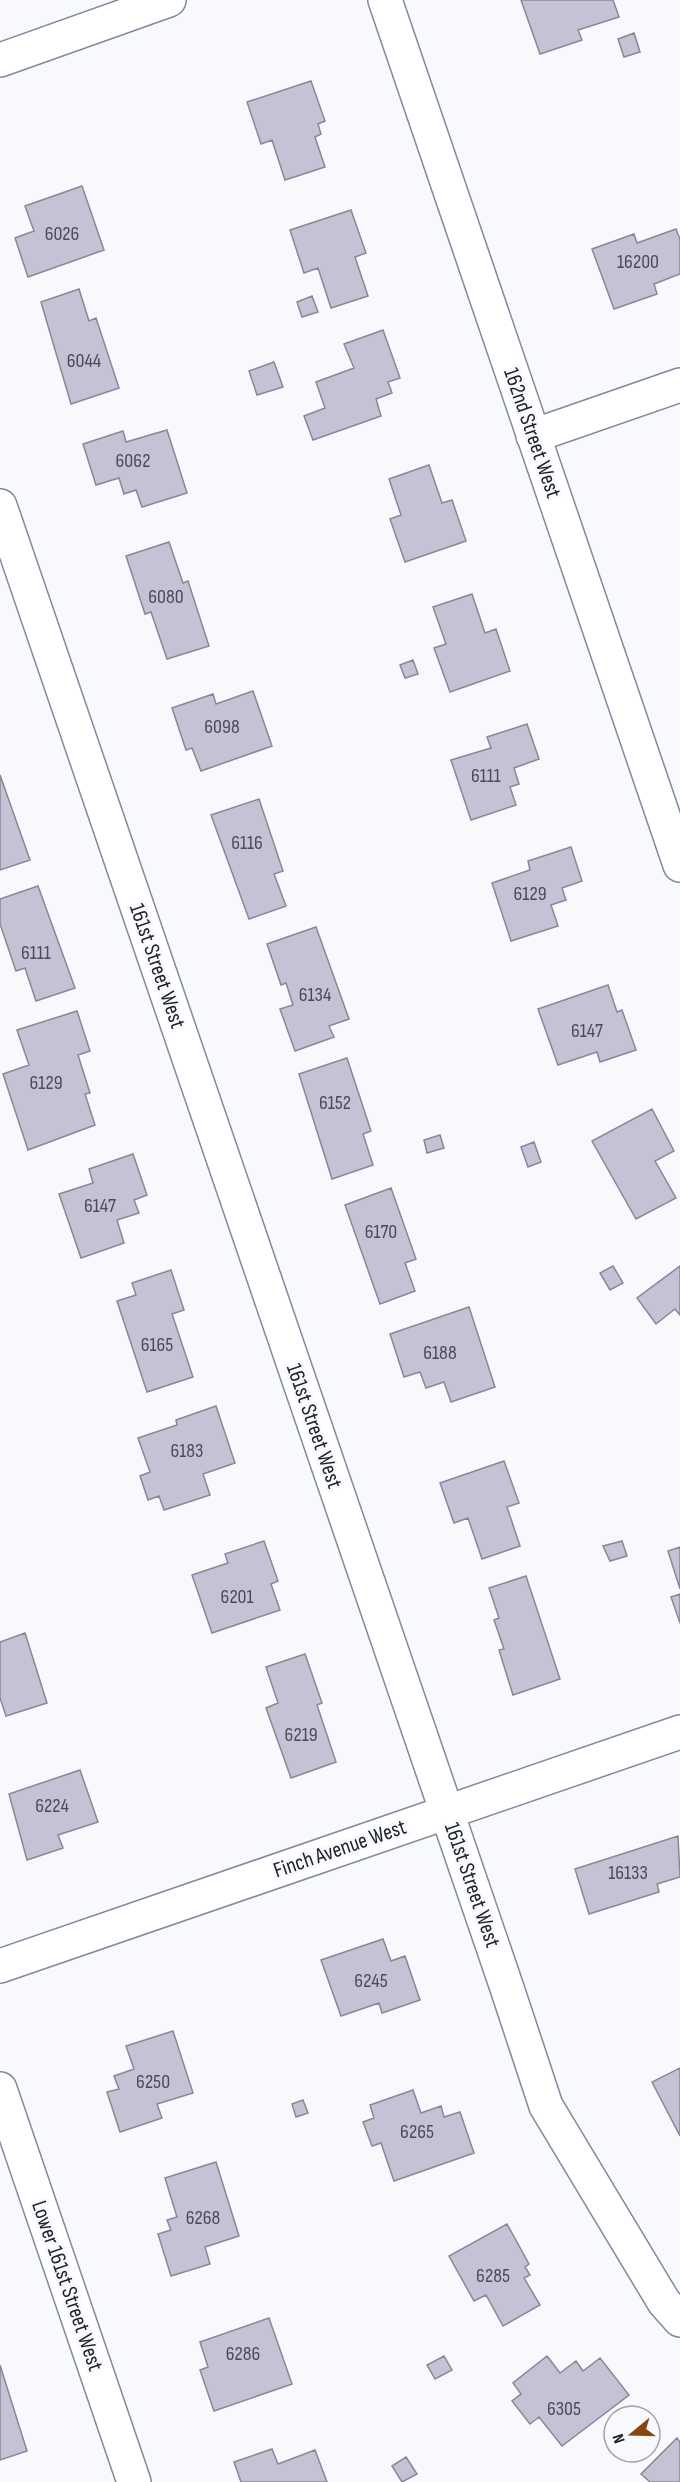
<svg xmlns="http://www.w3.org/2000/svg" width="680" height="2482" viewBox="0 0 680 2482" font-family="'Sofia Sans Condensed',sans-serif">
  <rect width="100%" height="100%" fill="#f7f9fd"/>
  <!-- building -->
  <path fill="#c6c2d6" stroke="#8a8699" stroke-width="1.5" d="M521,0H613L619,17L578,30L582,40L540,54Z
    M634,33L640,52L624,57L618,39Z
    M311,81L325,121L318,124L321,134L315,137L325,167L285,180L272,140L261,144L247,102Z
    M82,186L104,250L28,277L15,238L34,231L25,206Z
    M351,210L366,253L355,257L368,296L331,308L318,268L304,273L290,230Z
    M676,229L680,239V274L654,284L657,294L614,309L592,249L634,234L637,243Z
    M79,289L89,321L96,318L119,388L71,404L41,302Z
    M312,296L318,312L302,317L297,302Z
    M383,330L400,378L388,382L392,393L376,399L381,416L313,440L304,416L325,408L316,382L354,368L344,344Z
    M274,362L283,387L257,395L249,371Z
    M167,430L187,493L142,507L136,490L124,494L119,478L96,485L83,444L123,431L126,442Z
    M429,465L442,503L452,500L466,541L405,562L390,519L401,515L389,479Z
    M169,542L183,583L188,581L209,646L167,659L151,612L145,614L126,556Z
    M472,594L485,633L496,629L510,671L450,692L434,648L446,644L433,607Z
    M413,660L418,674L405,678L400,665Z
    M253,691L272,746L201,771L192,748L186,750L172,708L213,694L216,704Z
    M527,724L539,759L514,768L519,784L510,787L516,805L471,820L451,760L491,748L487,737Z
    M0,775L30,860L0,870Z
    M259,799L283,871L274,874L286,906L249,919L211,815Z
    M571,847L582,881L562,888L566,900L551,905L558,926L511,941L492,883L530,870L528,861Z
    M38,886L75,988L36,1001L25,968L16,971L0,924V899Z
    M316,927L349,1019L329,1026L334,1037L295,1051L280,1009L293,1005L286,983L281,985L267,944Z
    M608,985L617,1012L622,1010L636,1050L600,1062L597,1052L558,1065L538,1009Z
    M77,1011L90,1051L78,1055L90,1093L85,1094L95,1125L28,1150L3,1074L29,1065L17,1030Z
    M347,1058L371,1131L363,1134L373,1165L332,1179L299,1074Z
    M652,1109L674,1151L655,1161L676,1198L636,1219L592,1141Z
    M440,1135L444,1148L427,1153L424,1140Z
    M534,1142L541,1162L528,1167L521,1147Z
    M133,1154L147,1195L134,1200L139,1213L117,1220L124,1243L81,1258L59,1194L93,1183L89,1169Z
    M391,1188L416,1259L405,1263L415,1291L380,1304L345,1205Z
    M613,1266L623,1283L610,1290L600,1273Z
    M680,1266V1315L675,1309L656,1324L637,1298Z
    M171,1270L184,1310L172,1314L193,1377L147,1392L117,1301L136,1295L132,1283Z
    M469,1307L495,1387L451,1402L444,1382L426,1388L420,1372L404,1377L390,1334Z
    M216,1406L235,1463L203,1474L210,1495L164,1510L159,1496L148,1500L140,1476L150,1472L138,1438L177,1425L176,1420Z
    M504,1461L519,1503L507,1507L520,1546L482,1559L468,1518L454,1523L440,1483Z
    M264,1541L278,1581L271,1584L280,1610L212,1633L192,1575L228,1563L225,1554Z
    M622,1541L627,1556L610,1561L603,1546Z
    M680,1547V1589L668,1551Z
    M526,1576L560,1679L513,1695L499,1650L504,1649L494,1620L499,1618L489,1588Z
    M680,1594V1623L671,1597Z
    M25,1633L47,1703L6,1716L0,1698V1642Z
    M305,1654L322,1703L317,1705L336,1762L291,1778L266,1708L278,1703L266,1667Z
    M80,1770L98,1822L58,1835L63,1848L27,1860L9,1794Z
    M678,1836L680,1877L657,1884L659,1892L589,1914L575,1869Z
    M383,1939L391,1961L405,1956L420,2000L382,2013L379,2003L341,2016L321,1960Z
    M173,2031L193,2093L157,2104L162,2118L120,2132L107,2092L119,2089L114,2076L134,2069L126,2046Z
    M680,2068V2136L652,2082Z
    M413,2090L421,2113L441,2106L444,2117L460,2112L474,2153L394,2181L381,2143L372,2146L363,2122L374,2118L370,2105Z
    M303,2100L308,2113L296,2117L292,2104Z
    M216,2162L239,2236L205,2247L210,2264L171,2276L158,2234L171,2230L167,2220L177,2217L165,2178Z
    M507,2224L529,2264L525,2267L530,2275L524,2278L540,2305L503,2326L486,2295L474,2301L449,2256Z
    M269,2318L292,2384L214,2411L200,2370L208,2367L200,2342Z
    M444,2356L452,2370L435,2379L427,2365Z
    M547,2356L560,2373L576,2361L583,2371L600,2358L629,2395L562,2446L539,2417L530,2424L512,2401L521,2394L513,2383Z
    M0,2365L27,2451L0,2460Z
    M677,2438L680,2442V2482H650L641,2474Z
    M272,2449L278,2464L315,2450L327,2482H241L234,2462Z
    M406,2457L417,2474L402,2482L392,2466Z"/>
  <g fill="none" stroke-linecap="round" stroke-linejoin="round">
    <defs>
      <path id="street" d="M385,0L680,865
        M0,60L169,0
        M533,436L680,385
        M0,506L507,1988L546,2106L664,2302L680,2320
        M0,1966L680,1732
        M0,2089L134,2482"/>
    </defs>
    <!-- street casing -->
    <use href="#street" stroke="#81899b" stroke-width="36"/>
    <!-- street -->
    <use href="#street" stroke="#fff" stroke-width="33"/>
  </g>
  <g text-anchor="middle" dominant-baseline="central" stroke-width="6" stroke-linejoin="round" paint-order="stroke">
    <!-- number labels -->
    <g font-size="20" fill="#4a4b55">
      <text x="62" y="234">6026</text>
      <text x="638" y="262">16200</text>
      <text x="84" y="361">6044</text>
      <text x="133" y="461">6062</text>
      <text x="166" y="597">6080</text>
      <text x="222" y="727">6098</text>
      <text x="486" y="776">6111</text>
      <text x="247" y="843">6116</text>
      <text x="530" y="894">6129</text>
      <text x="36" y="953">6111</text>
      <text x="315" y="995">6134</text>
      <text x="587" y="1031">6147</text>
      <text x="46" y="1083">6129</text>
      <text x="335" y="1103">6152</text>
      <text x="100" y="1206">6147</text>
      <text x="381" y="1232">6170</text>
      <text x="157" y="1345">6165</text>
      <text x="440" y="1353">6188</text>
      <text x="187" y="1451">6183</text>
      <text x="237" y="1597">6201</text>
      <text x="301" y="1735">6219</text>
      <text x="52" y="1806">6224</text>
      <text x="628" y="1873">16133</text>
      <text x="371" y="1981">6245</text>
      <text x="153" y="2082">6250</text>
      <text x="417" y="2132">6265</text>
      <text x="203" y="2218">6268</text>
      <text x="493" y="2276">6285</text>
      <text x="243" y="2354">6286</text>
      <text x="564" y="2409">6305</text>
    </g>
    <!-- street labels -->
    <g font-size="22" fill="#20232a" stroke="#f7f9fd">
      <text transform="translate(532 433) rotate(71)">162nd Street West</text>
      <text transform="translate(157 966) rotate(71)">161st Street West</text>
      <text transform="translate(314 1426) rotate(71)">161st Street West</text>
      <text transform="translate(340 1849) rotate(-19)">Finch Avenue West</text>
      <text transform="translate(472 1885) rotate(71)">161st Street West</text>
      <text transform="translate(67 2286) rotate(71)">Lower 161st Street West</text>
    </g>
  </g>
  <!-- north arrow -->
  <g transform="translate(632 2434) rotate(251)"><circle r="28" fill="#f7f9fd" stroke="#a1a3a9" stroke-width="1.5"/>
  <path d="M0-4.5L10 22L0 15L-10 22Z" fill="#884712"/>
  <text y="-9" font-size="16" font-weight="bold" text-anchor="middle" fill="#20232a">N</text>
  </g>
</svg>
